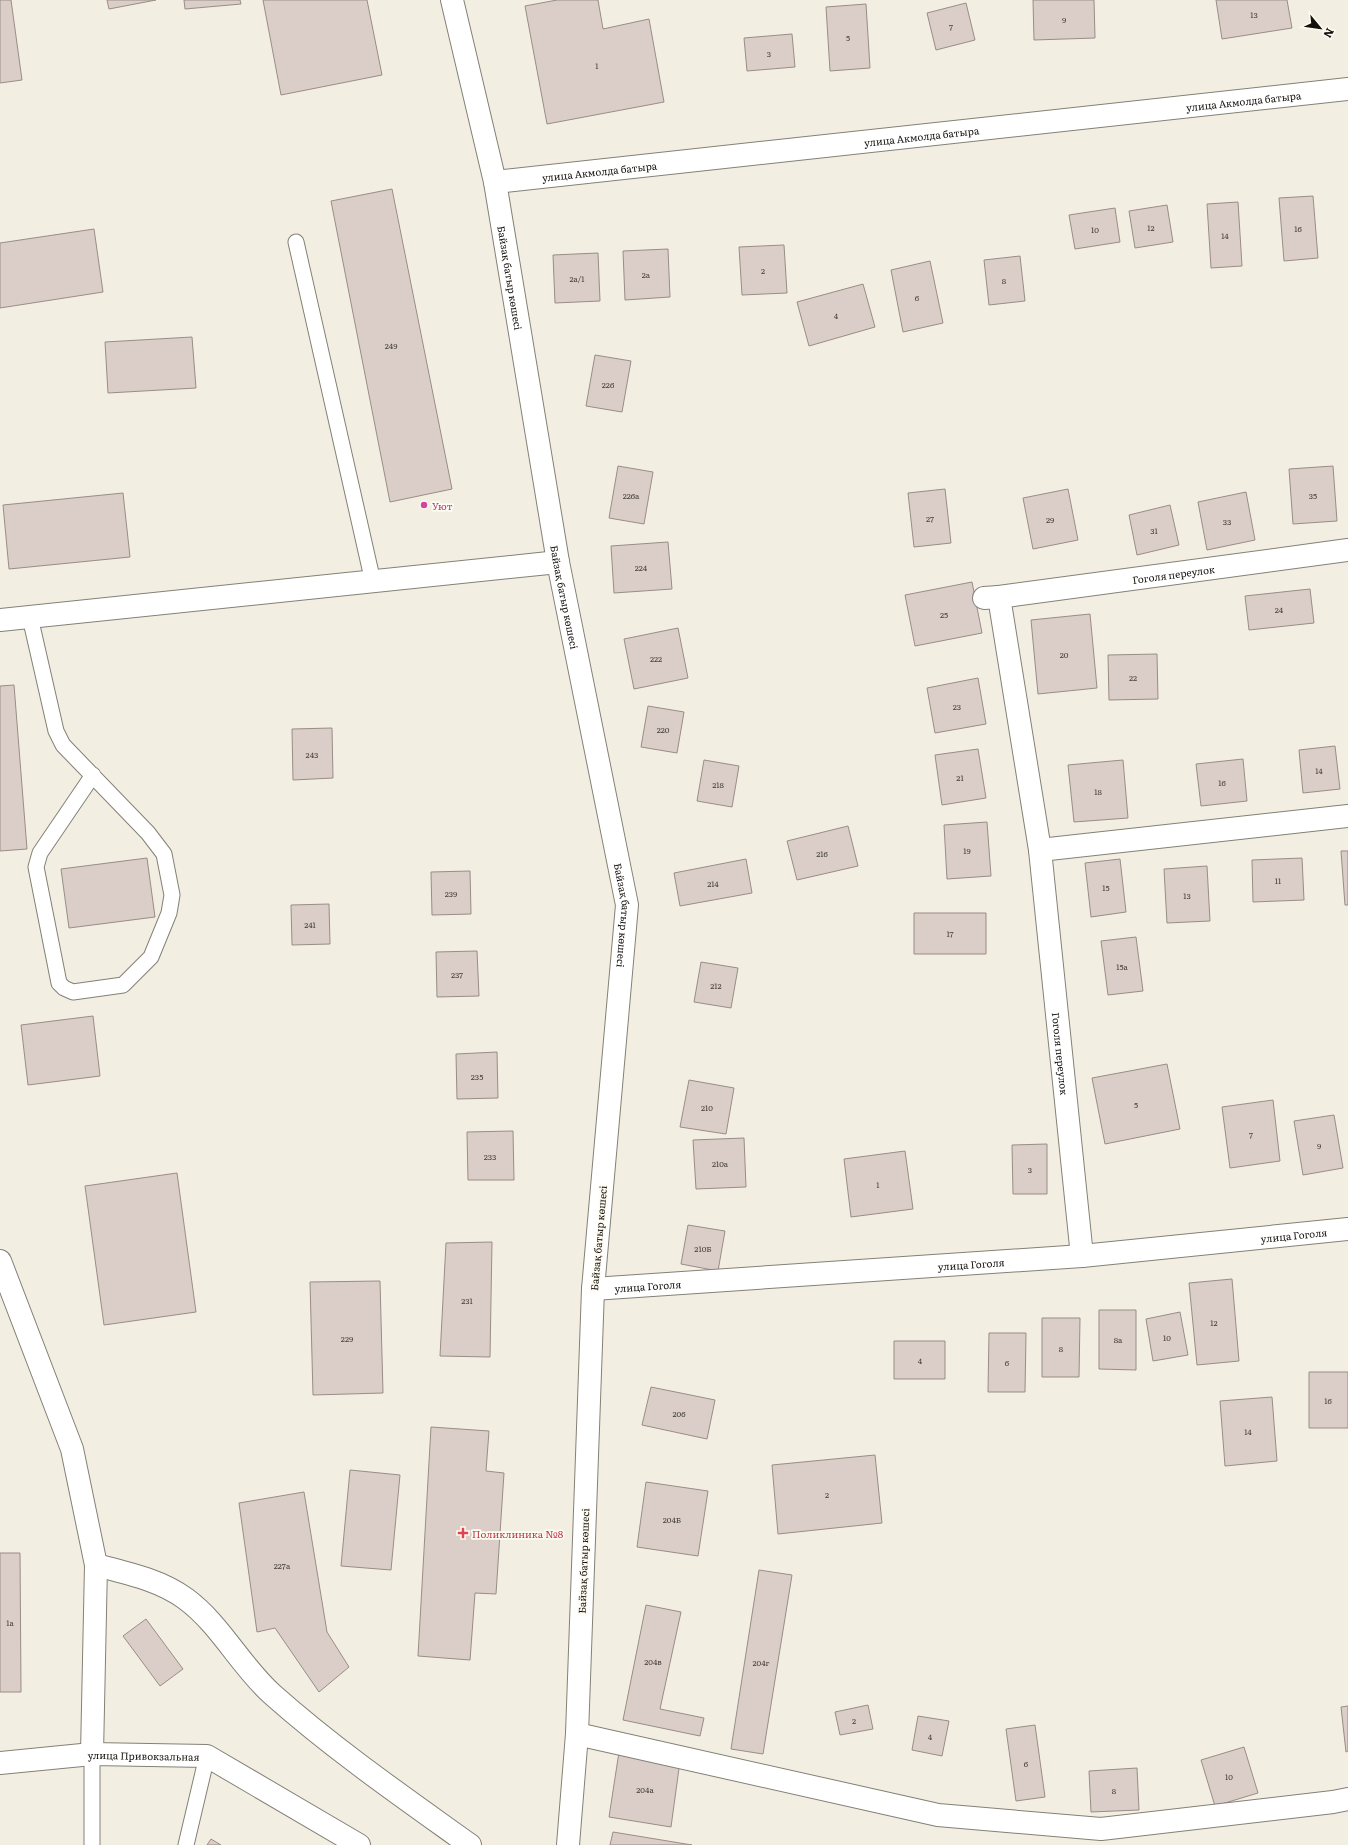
<svg xmlns="http://www.w3.org/2000/svg" width="1348" height="1845" viewBox="0 0 1348 1845" font-family="Literata,serif">
  <rect width="100%" height="100%" fill="#f2eee2"/>
  <!-- building -->
  <path fill="#dbcec8" stroke="#998d87" d="M0,0H11L22,80L0,83Z
    M107,0H156L109,9Z
    M184,0H240L241,4L185,9Z
    M263,0H367L382,75L281,95Z
    M557,0H598L603,29L649,19L664,102L547,124L525,6Z
    M1033,0H1094L1095,38L1034,40Z
    M1216,0H1287L1292,28L1222,39Z
    M966,3L975,40L936,50L927,13Z
    M866,4L870,68L830,71L826,7Z
    M792,34L795,67L747,71L744,38Z
    M392,189L452,489L390,502L331,201Z
    M1313,196L1318,258L1284,261L1279,198Z
    M1238,202L1242,266L1211,268L1207,204Z
    M1167,205L1173,242L1135,248L1129,211Z
    M1115,208L1120,242L1075,249L1069,215Z
    M94,229L103,292L0,308V243Z
    M784,245L787,293L742,295L739,247Z
    M668,249L670,297L625,300L623,251Z
    M598,253L600,301L555,303L553,255Z
    M1020,256L1025,301L989,305L984,260Z
    M930,261L943,323L903,332L891,270Z
    M863,284L875,327L809,346L797,302Z
    M192,337L196,388L108,393L105,342Z
    M595,355L631,361L622,412L586,406Z
    M618,466L653,472L644,524L609,518Z
    M1333,466L1337,521L1293,524L1289,469Z
    M945,489L951,543L914,547L908,493Z
    M1068,489L1078,540L1033,549L1023,498Z
    M1246,492L1255,540L1207,550L1198,502Z
    M123,493L130,557L9,569L3,505Z
    M1170,505L1179,545L1137,555L1129,515Z
    M668,542L672,589L614,593L611,546Z
    M972,582L982,633L915,646L905,595Z
    M1310,589L1314,623L1249,630L1245,596Z
    M1090,614L1097,688L1038,694L1031,620Z
    M678,628L688,678L634,689L624,639Z
    M1157,654L1158,699L1109,700L1108,655Z
    M978,678L986,724L935,733L927,688Z
    M14,685L27,849L0,851V686Z
    M648,706L684,712L677,753L641,747Z
    M332,728L333,778L293,780L292,729Z
    M1335,746L1340,789L1303,793L1299,750Z
    M978,749L986,798L942,805L935,755Z
    M1243,759L1247,801L1201,806L1196,764Z
    M704,760L739,766L732,807L697,801Z
    M1123,760L1128,818L1074,822L1068,765Z
    M987,822L991,876L947,879L944,825Z
    M848,826L858,866L797,880L787,841Z
    M1341,851H1348V905H1345Z
    M147,858L155,917L69,928L61,869Z
    M1302,858L1304,900L1253,902L1252,860Z
    M746,859L752,893L680,906L674,873Z
    M1120,859L1126,912L1091,917L1085,863Z
    M1207,866L1210,921L1167,923L1164,869Z
    M470,871L471,914L432,915L431,872Z
    M329,904L330,944L292,945L291,905Z
    M914,913H986V954H914Z
    M1136,937L1143,991L1108,995L1101,941Z
    M477,951L479,996L437,997L436,952Z
    M701,962L738,968L731,1008L694,1002Z
    M93,1016L100,1076L28,1085L21,1025Z
    M497,1052L498,1098L457,1099L456,1054Z
    M1167,1064L1180,1129L1105,1144L1092,1078Z
    M689,1080L734,1088L726,1134L680,1127Z
    M1273,1100L1280,1161L1230,1168L1222,1107Z
    M1334,1115L1343,1168L1303,1175L1294,1121Z
    M513,1131L514,1180H468L467,1132Z
    M744,1138L746,1187L696,1189L693,1140Z
    M1047,1144V1194H1013L1012,1145Z
    M905,1151L913,1209L851,1217L844,1159Z
    M177,1173L196,1312L104,1325L85,1186Z
    M688,1225L725,1231L718,1271L681,1264Z
    M492,1242L490,1357L440,1356L446,1243Z
    M1232,1279L1239,1361L1197,1365L1189,1283Z
    M380,1281L383,1393L313,1395L310,1282Z
    M1099,1310H1136V1370L1099,1369Z
    M1180,1312L1188,1355L1153,1361L1146,1319Z
    M1042,1318H1080L1079,1377H1042Z
    M989,1333H1026L1025,1392H988Z
    M894,1341H945V1379H894Z
    M1309,1372H1348V1428H1309Z
    M651,1387L715,1400L707,1439L642,1425Z
    M1272,1397L1277,1461L1225,1466L1220,1401Z
    M431,1427L489,1431L486,1471L504,1473L496,1594L475,1593L470,1660L418,1656Z
    M875,1455L882,1523L778,1534L772,1465Z
    M350,1470L400,1475L391,1570L341,1566Z
    M646,1482L708,1491L698,1556L637,1547Z
    M304,1492L327,1632L349,1667L319,1692L275,1628L257,1632L239,1503Z
    M0,1553H20L21,1692H0Z
    M759,1570L792,1575L763,1754L731,1749Z
    M646,1605L681,1612L660,1709L704,1718L700,1736L623,1720Z
    M146,1619L183,1669L160,1686L123,1636Z
    M868,1705L873,1729L840,1735L835,1712Z
    M1348,1706V1751L1346,1752L1341,1707Z
    M918,1716L949,1721L942,1756L912,1750Z
    M1035,1725L1045,1797L1016,1801L1006,1729Z
    M1244,1747L1258,1793L1215,1806L1201,1760Z
    M619,1752L680,1761L671,1827L609,1817Z
    M1137,1768L1139,1810L1091,1812L1089,1771Z
    M613,1832L692,1845H610Z
    M211,1839L221,1845H207Z"/>
  <g fill="none" stroke-linecap="round" stroke-linejoin="round">
    <defs>
      <path id="service" d="M296,242L373,582
        M30,617L56,731L63,745L148,833L164,854L172,895L169,913L151,957L123,985L73,992L64,988L59,983L36,867L40,853L93,775
        M92,1754V1845
        M186,1845L207,1756"/>
      <g id="minor">
        <path id="s1" d="M495,182L1348,89"/>
        <path id="s2" d="M999,597L1348,550"/>
        <path id="s3" d="M984,598L999,597L1040,850L1082,1256"/>
        <path d="M0,620L558,562"/>
        <path d="M1040,850L1348,816"/>
        <path d="M0,1261L72,1449L96,1565L92,1754"/>
        <path id="s4" d="M593,1289L1082,1256L1348,1229"/>
        <path d="M96,1565C127,1573 160,1580 186,1599C221,1625 241,1667 273,1695C335,1750 403,1797 470,1845"/>
        <path d="M577,1734L938,1815L1101,1829L1333,1802L1348,1799"/>
        <path id="s5" d="M0,1763L92,1754L207,1756L359,1845"/>
      </g>
      <g id="secondary">
        <path id="s6" d="M452,0L495,182L558,562L627,905L593,1289L577,1734L568,1845"/>
      </g>
    </defs>
    <!-- service casing -->
    <use href="#service" stroke="#848076" stroke-width="17"/>
    <!-- minor casing -->
    <use href="#minor" stroke="#848076" stroke-width="24"/>
    <!-- secondary casing -->
    <use href="#secondary" stroke="#848076" stroke-width="24"/>
    <!-- service -->
    <use href="#service" stroke="#fff" stroke-width="15"/>
    <!-- minor -->
    <use href="#minor" stroke="#fff" stroke-width="22"/>
    <!-- secondary -->
    <use href="#secondary" stroke="#fff" stroke-width="22"/>
  </g>
  <!-- markers -->
  <circle fill="#d1479c" stroke="#fefbf2" stroke-width="1.5" cx="424" cy="505" r="4"/>
  <path fill="#e0444e" stroke="#fefbf2" stroke-width="1.5" d="M461 1527h4v4h4v4h-4v4h-4v-4h-4v-4h4z"/>
  <g text-anchor="middle" dominant-baseline="central" stroke-width="3.5" stroke-linejoin="round" paint-order="stroke">
    <!-- number labels -->
    <g font-size="8" fill="#46413c">
      <text x="1254" y="14">13</text>
      <text x="1064" y="19">9</text>
      <text x="951" y="26">7</text>
      <text x="848" y="37">5</text>
      <text x="769" y="53">3</text>
      <text x="597" y="65">1</text>
      <text x="1151" y="227">12</text>
      <text x="1298" y="228">16</text>
      <text x="1095" y="229">10</text>
      <text x="1225" y="235">14</text>
      <text x="763" y="270">2</text>
      <text x="646" y="274">2а</text>
      <text x="577" y="278">2а/1</text>
      <text x="1004" y="280">8</text>
      <text x="917" y="297">6</text>
      <text x="836" y="315">4</text>
      <text x="391" y="345">249</text>
      <text x="608" y="384">226</text>
      <text x="631" y="495">226а</text>
      <text x="1313" y="495">35</text>
      <text x="930" y="518">27</text>
      <text x="1050" y="519">29</text>
      <text x="1227" y="521">33</text>
      <text x="1154" y="530">31</text>
      <text x="641" y="567">224</text>
      <text x="1279" y="609">24</text>
      <text x="944" y="614">25</text>
      <text x="1064" y="654">20</text>
      <text x="656" y="658">222</text>
      <text x="1133" y="677">22</text>
      <text x="957" y="706">23</text>
      <text x="663" y="729">220</text>
      <text x="312" y="754">243</text>
      <text x="1319" y="770">14</text>
      <text x="960" y="777">21</text>
      <text x="1222" y="782">16</text>
      <text x="718" y="784">218</text>
      <text x="1098" y="791">18</text>
      <text x="967" y="850">19</text>
      <text x="822" y="853">216</text>
      <text x="1278" y="880">11</text>
      <text x="713" y="883">214</text>
      <text x="1106" y="887">15</text>
      <text x="451" y="893">239</text>
      <text x="1187" y="895">13</text>
      <text x="310" y="924">241</text>
      <text x="950" y="933">17</text>
      <text x="1122" y="966">15а</text>
      <text x="457" y="974">237</text>
      <text x="716" y="985">212</text>
      <text x="477" y="1076">235</text>
      <text x="1136" y="1104">5</text>
      <text x="707" y="1107">210</text>
      <text x="1251" y="1134">7</text>
      <text x="1319" y="1145">9</text>
      <text x="490" y="1156">233</text>
      <text x="720" y="1163">210а</text>
      <text x="1030" y="1169">3</text>
      <text x="878" y="1184">1</text>
      <text x="703" y="1248">210Б</text>
      <text x="467" y="1300">231</text>
      <text x="1214" y="1322">12</text>
      <text x="1167" y="1337">10</text>
      <text x="347" y="1338">229</text>
      <text x="1118" y="1339">8а</text>
      <text x="1061" y="1348">8</text>
      <text x="920" y="1360">4</text>
      <text x="1007" y="1362">6</text>
      <text x="1328" y="1400">16</text>
      <text x="679" y="1413">206</text>
      <text x="1248" y="1431">14</text>
      <text x="827" y="1494">2</text>
      <text x="672" y="1519">204Б</text>
      <text x="282" y="1565">227а</text>
      <text x="10" y="1622">1а</text>
      <text x="653" y="1661">204в</text>
      <text x="761" y="1662">204г</text>
      <text x="854" y="1720">2</text>
      <text x="930" y="1736">4</text>
      <text x="1026" y="1763">6</text>
      <text x="1229" y="1776">10</text>
      <text x="645" y="1789">204а</text>
      <text x="1114" y="1790">8</text>
    </g>
    <!-- street labels -->
    <g font-size="10" fill="#14120e" stroke="#fefbf2">
      <text stroke="none"><textPath href="#s1" startOffset="753">улица Акмолда батыра</textPath></text>
      <text stroke="none"><textPath href="#s1" startOffset="429">улица Акмолда батыра</textPath></text>
      <text stroke="none"><textPath href="#s1" startOffset="105">улица Акмолда батыра</textPath></text>
      <text stroke="none"><textPath href="#s6" startOffset="284">Байзақ батыр көшесі</textPath></text>
      <text stroke="none"><textPath href="#s2" startOffset="176">Гоголя переулок</textPath></text>
      <text stroke="none"><textPath href="#s6" startOffset="608">Байзақ батыр көшесі</textPath></text>
      <text stroke="none"><textPath href="#s6" startOffset="932">Байзақ батыр көшесі</textPath></text>
      <text stroke="none"><textPath href="#s3" startOffset="476">Гоголя переулок</textPath></text>
      <text stroke="none"><textPath href="#s4" startOffset="703">улица Гоголя</textPath></text>
      <text transform="translate(598 1238) rotate(-85)">Байзақ батыр көшесі</text>
      <text stroke="none"><textPath href="#s4" startOffset="379">улица Гоголя</textPath></text>
      <text stroke="none"><textPath href="#s4" startOffset="55">улица Гоголя</textPath></text>
      <text transform="translate(583 1561) rotate(-88)">Байзақ батыр көшесі</text>
      <text stroke="none"><textPath href="#s5" startOffset="144">улица Привокзальная</textPath></text>
    </g>
    <!-- hotel labels -->
    <g font-size="10" fill="#b23c85" stroke="#fefbf2" text-anchor="start">
      <text x="432" y="505">Уют</text>
    </g>
    <!-- health labels -->
    <g font-size="10" fill="#be3a42" stroke="#fefbf2" text-anchor="start">
      <text x="472" y="1533">Поликлиника №8</text>
    </g>
  </g>
  <!-- north arrow -->
  <g transform="translate(1320 28) rotate(119)" stroke="#fefbf2" stroke-width="3" paint-order="stroke">
  <path d="M0-3L7 15L0 10L-7 15Z" fill="#14120e"/>
  <text y="-6" font-size="11" font-weight="bold" text-anchor="middle" fill="#14120e">N</text>
  </g>
</svg>
